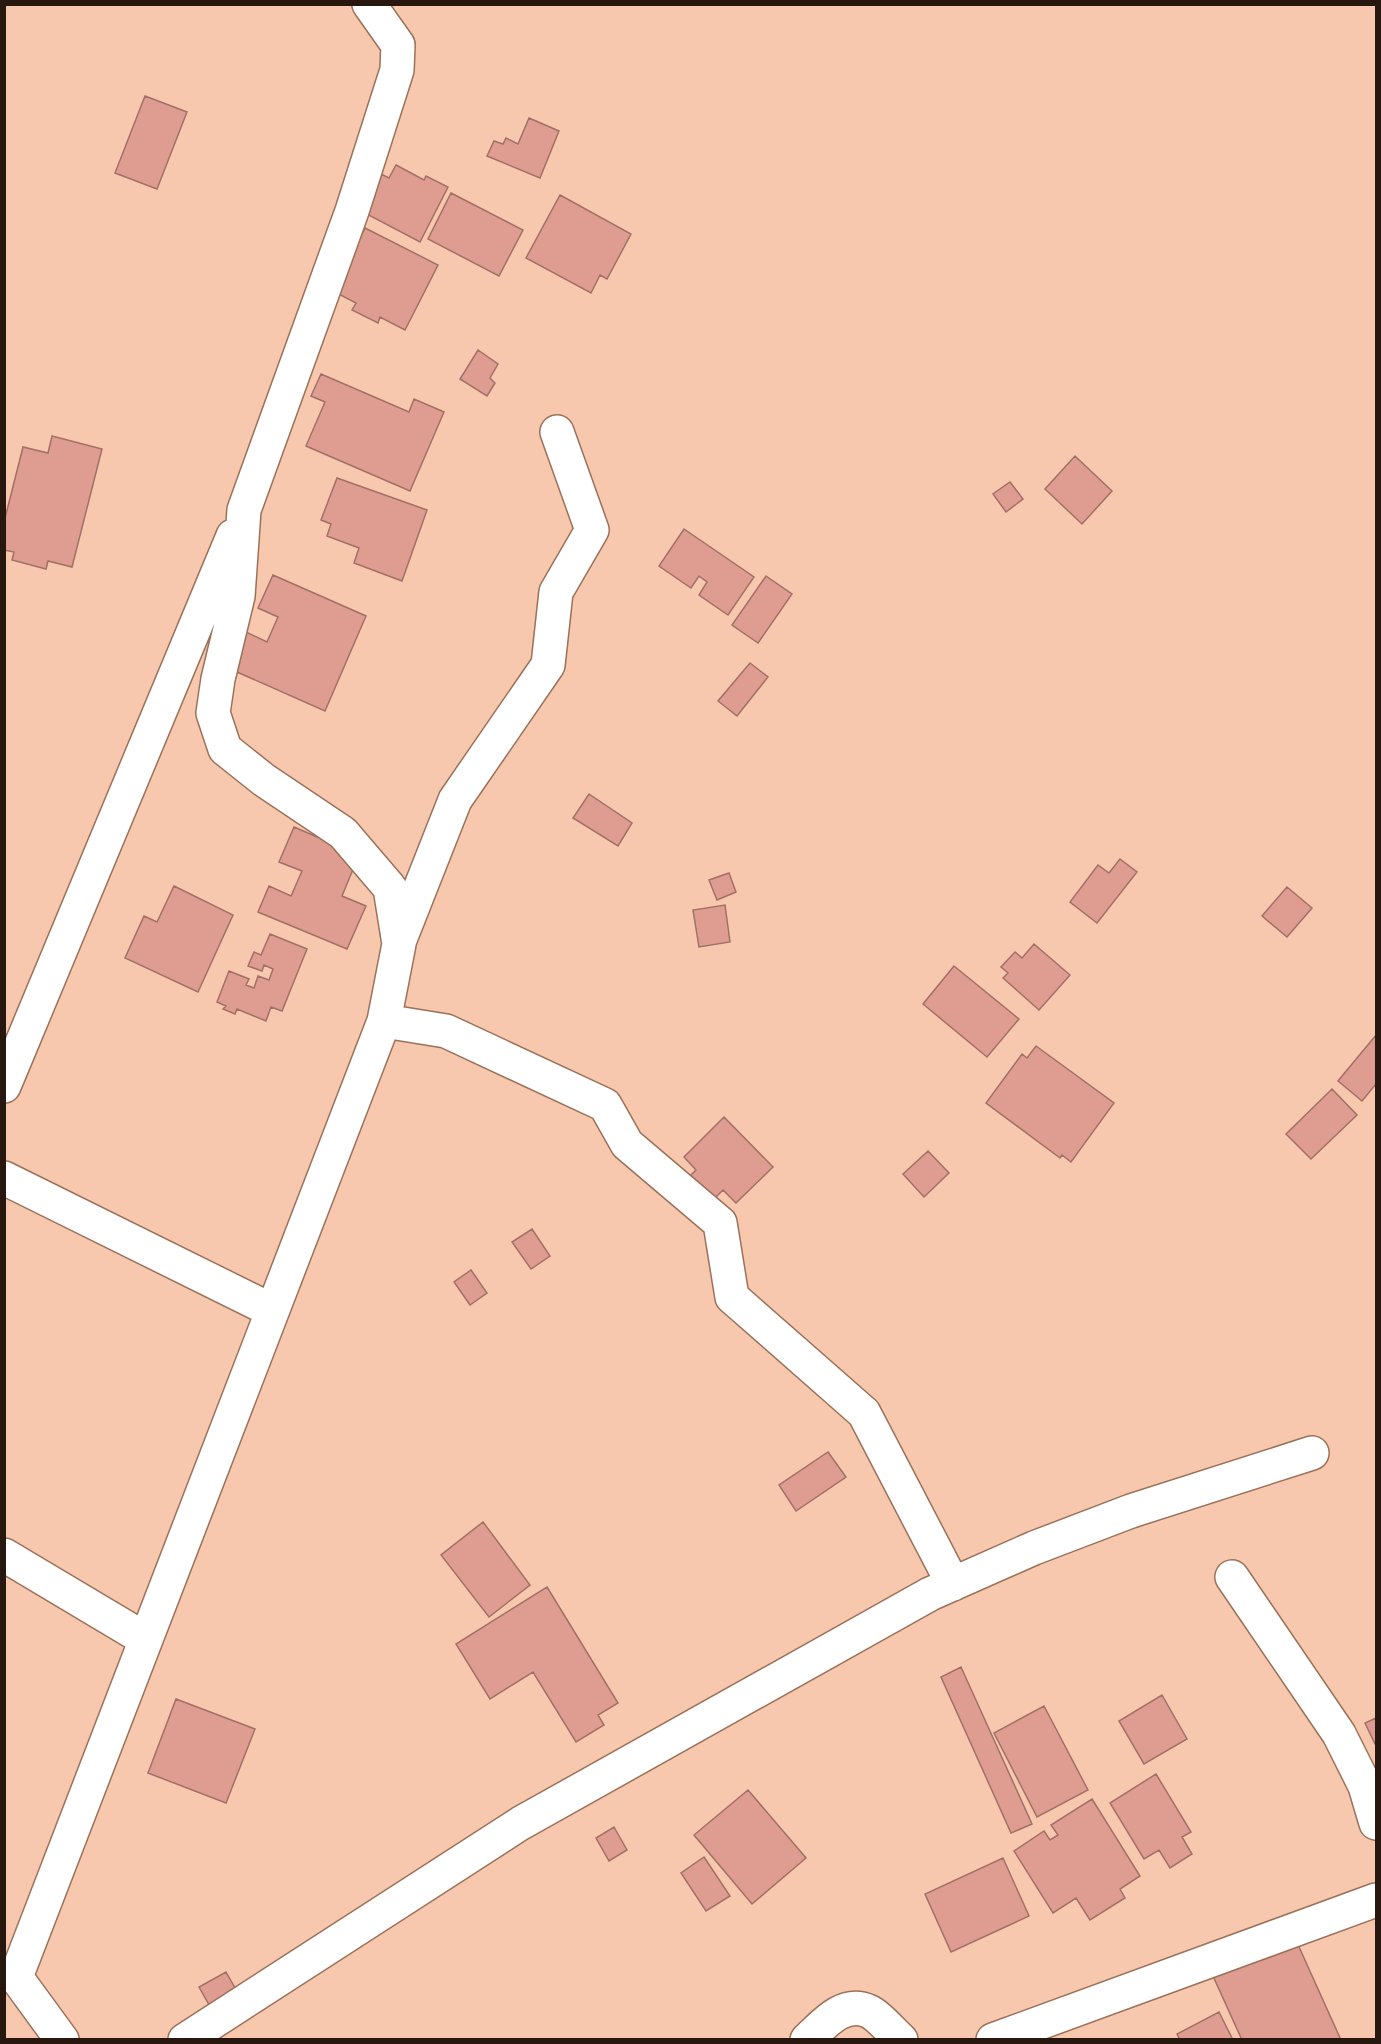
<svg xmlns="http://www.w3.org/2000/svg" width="1381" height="2044" viewBox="0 0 1381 2044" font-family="'Golos Text',sans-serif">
  <rect width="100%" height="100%" fill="#f7c8ae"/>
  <!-- building -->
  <path fill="#df9d91" stroke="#a17068" stroke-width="1.5" d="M145,96L187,112L157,189L115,173Z
    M529,118L559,131L540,178L487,156L494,141L503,144L506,138L518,144Z
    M396,165L424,180L426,176L448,187L420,242L361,211L381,174L389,178Z
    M451,193L523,230L499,276L428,239Z
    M560,195L631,234L607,279L600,275L591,293L526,258Z
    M365,228L438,265L405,330L380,317L378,323L352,310L356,303L333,291Z
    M478,350L498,364L490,378L495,383L487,396L460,379Z
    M321,374L409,412L414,399L444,412L410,491L306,446L325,402L311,396Z
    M52,436L102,449L72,567L48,561L46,569L12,560L14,552L4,550V522L23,447L48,453Z
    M1075,456L1112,491L1082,524L1045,489Z
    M337,478L427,510L402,581L354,563L359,548L327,536L331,524L321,520Z
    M1010,482L1023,499L1006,512L993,494Z
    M684,529L754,577L728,615L699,595L707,582L699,576L691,588L659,566Z
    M273,575L366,616L325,711L228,668L244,631L267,642L278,617L258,608Z
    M766,576L792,594L758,643L732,625Z
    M750,663L768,677L737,716L718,701Z
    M589,794L632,823L618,846L573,818Z
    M294,827L359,855L342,896L366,906L347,949L258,912L269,886L291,896L302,871L279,862Z
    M1120,859L1137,872L1097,923L1070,902L1098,865L1109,873Z
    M729,873L736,892L717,900L709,880Z
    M174,886L233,915L198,992L125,958L144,916L157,922Z
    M1287,887L1312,908L1287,937L1262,916Z
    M725,905L730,942L699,947L693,910Z
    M270,934L307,949L282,1011L271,1007L266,1021L237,1009L235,1014L223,1009L226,1006L217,1002L229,971L249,979L246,985L254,988L258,976L269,980L273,969L264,965L262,971L248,966L254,952L261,955Z
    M1034,944L1070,975L1039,1010L1003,978L1008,973L1001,967L1015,952L1022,958Z
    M954,966L1019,1019L987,1057L923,1004Z
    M1376,1035V1084L1362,1101L1338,1081Z
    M1036,1046L1114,1103L1071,1162L1062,1155L1060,1158L986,1103L1022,1054L1027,1058Z
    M1332,1089L1357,1115L1311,1159L1286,1134Z
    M724,1117L773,1167L736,1203L723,1190L710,1203L687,1179L696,1170L684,1157Z
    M928,1151L949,1173L924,1197L903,1174Z
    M532,1229L550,1256L531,1269L512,1242Z
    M471,1270L487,1293L470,1305L454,1282Z
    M828,1452L846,1477L796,1511L779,1485Z
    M483,1522L530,1585L489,1617L441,1555Z
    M547,1587L618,1703L598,1715L604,1725L576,1742L533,1672L490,1699L456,1644Z
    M961,1667L1032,1824L1011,1833L941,1677Z
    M1162,1695L1187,1739L1144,1764L1119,1721Z
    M176,1699L255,1729L226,1803L148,1773Z
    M1044,1706L1088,1790L1037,1817L994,1733Z
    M1376,1718V1744H1375L1365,1723Z
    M1156,1774L1191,1832L1182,1837L1192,1854L1170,1868L1159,1850L1144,1859L1110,1803Z
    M748,1790L806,1858L752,1904L694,1835Z
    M1092,1799L1140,1876L1120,1889L1125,1898L1090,1920L1076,1898L1053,1913L1014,1851L1044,1831L1050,1840L1058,1835L1051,1825Z
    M614,1827L627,1850L609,1861L596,1838Z
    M704,1857L730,1896L706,1911L681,1873Z
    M1003,1858L1029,1916L951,1952L925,1894Z
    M1295,1938L1341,2040H1242L1213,1976Z
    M226,1972L239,1995L212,2010L199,1987Z
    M1219,2012L1233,2040H1180L1177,2034Z"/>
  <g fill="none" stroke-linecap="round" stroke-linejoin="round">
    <defs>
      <path id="street" d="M399,942L455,800L548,665L556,592L592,530L557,432
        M384,1021L446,1031L605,1105L627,1144L720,1223L732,1297L864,1413L953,1584
        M4,1086L233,536
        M4,1178L271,1310
        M4,1555L145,1639
        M1232,1577L1339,1734L1365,1786L1376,1823
        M62,2040L16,1977L384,1021L399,944L390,888L343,833L264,780L225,749L213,713L218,679L238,596L244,510L352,211L397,70L398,45L369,4
        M185,2040L521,1823L930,1594L1034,1548L1131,1511L1312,1453
        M807,2040C823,2025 843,2000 868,2011C878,2015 892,2032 901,2040
        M993,2040L1376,1900"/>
    </defs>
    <!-- street casing -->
    <use href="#street" stroke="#9b7159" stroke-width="36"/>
    <!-- street -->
    <use href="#street" stroke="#fff" stroke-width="33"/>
  </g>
  <!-- border -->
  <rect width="1381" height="2044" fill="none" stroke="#28170e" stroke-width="12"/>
</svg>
